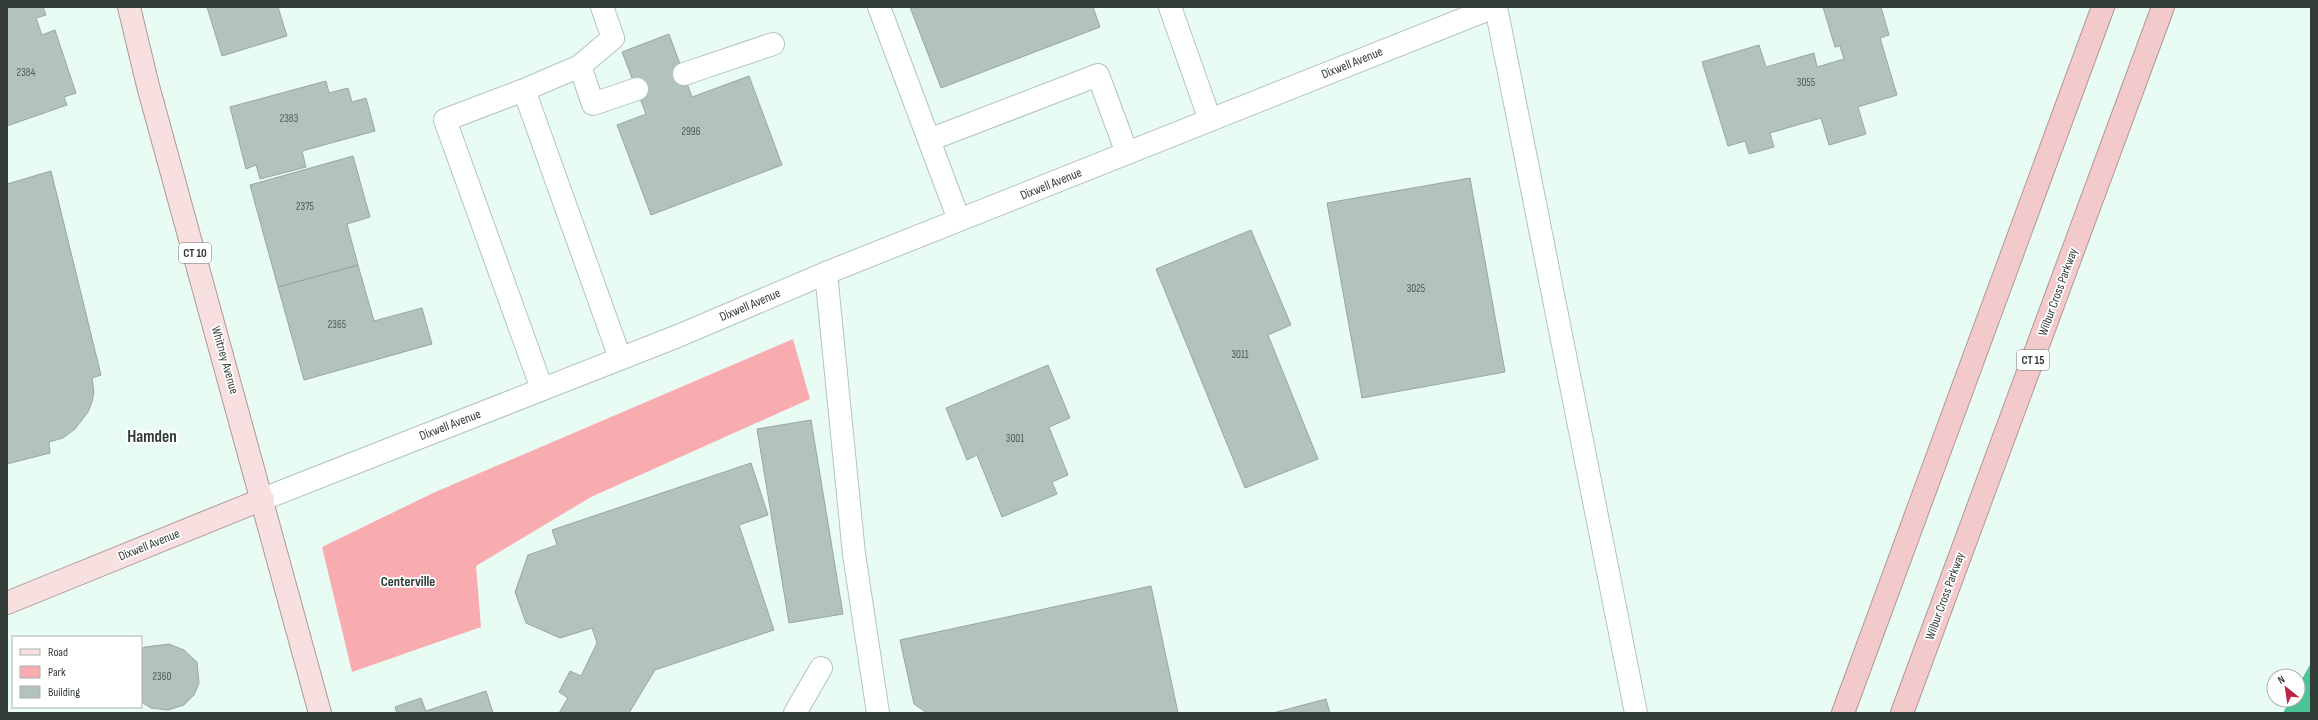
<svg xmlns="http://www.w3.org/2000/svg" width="2318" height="720" viewBox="0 0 2318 720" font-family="'Sofia Sans Condensed',sans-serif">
  <rect width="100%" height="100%" fill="#e9fcf3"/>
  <!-- green -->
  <path fill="#f8acb0" d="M793,339L810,399L591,497L476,566L481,627L352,672L322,547L433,493Z"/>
  <!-- water -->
  <path fill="#4ac496" d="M2311,663V713H2283L2290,700H2298V686Z"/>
  <!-- building -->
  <path fill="#b1c3ba" stroke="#96a89f" d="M7,7H43L46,15L36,18L42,35L55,30L76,93L64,97L67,105L7,126Z
    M207,7H278L287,36L222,56Z
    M910,7H1093L1100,27L941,88Z
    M1823,7H1881L1889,35L1880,38L1897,95L1858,107L1866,134L1829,145L1821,118L1770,133L1774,147L1749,154L1745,141L1728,146L1702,62L1759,45L1766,67L1814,53L1817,67L1844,59L1840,46L1835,47Z
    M669,34L692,97L749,76L782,165L651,215L617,125L646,114L622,52Z
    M326,81L329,93L348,88L352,102L366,98L375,131L302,151L306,167L260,179L256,165L246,169L230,107Z
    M353,156L370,217L347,224L358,265L278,287L250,185Z
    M51,171L101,375L92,378L94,392L92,402L88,412L75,429L63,438L49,442L50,453L7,464V184Z
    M1470,178L1505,372L1362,398L1327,203Z
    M1251,230L1291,325L1268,335L1318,459L1245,488L1156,269Z
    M358,265L374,321L422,308L432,344L304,380L278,287Z
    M1048,365L1070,418L1049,427L1068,475L1052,482L1057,494L1002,517L977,455L967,460L946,408Z
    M811,420L843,614L789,623L757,429Z
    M751,463L768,515L739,525L774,630L655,670L629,713H559L568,698L559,692L570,671L581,676L597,643L592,628L560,638L526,623L515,592L528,555L557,545L552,530Z
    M1151,586L1178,713H927L914,704L900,640Z
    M169,644L184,650L197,662L199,683L194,695L184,705L168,710L151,708L141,702V649L145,647Z
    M486,691L493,713H397L395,707L421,698L426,711Z
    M1326,699L1330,713H1273Z"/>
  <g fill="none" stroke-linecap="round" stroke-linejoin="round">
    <defs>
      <path id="lane" d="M879,7L959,220
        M1170,7L1210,120
        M1496,7L1636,713
        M580,66L593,104L637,89
        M684,74L773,44
        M524,90L580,66L613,38L602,7
        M929,140L1098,75L1127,153
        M826,273L854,554L878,713
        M542,389L445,120L524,90L620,358
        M795,713L821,668"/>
      <path id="secondary" d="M263,499L678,336L826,273L1494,7"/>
      <path id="primary" d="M129,7L148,86L320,713
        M7,603L263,499"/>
      <path id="highway" d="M1843,713L2103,7
        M1902,713L2163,7"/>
    </defs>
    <!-- lane casing -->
    <use href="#lane" stroke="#b2c4bb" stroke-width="24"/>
    <!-- secondary casing -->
    <use href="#secondary" stroke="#b2c4bb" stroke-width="24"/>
    <!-- primary casing -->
    <use href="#primary" stroke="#b09898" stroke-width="24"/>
    <!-- highway casing -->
    <use href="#highway" stroke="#b09898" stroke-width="24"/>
    <!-- lane -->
    <use href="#lane" stroke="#fff" stroke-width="22"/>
    <!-- secondary -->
    <use href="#secondary" stroke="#fff" stroke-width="22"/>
    <!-- primary -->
    <use href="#primary" stroke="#f8dfe0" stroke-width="22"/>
    <!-- highway -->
    <use href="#highway" stroke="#f3cacc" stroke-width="22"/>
  </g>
  <g text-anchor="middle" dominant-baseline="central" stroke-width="3.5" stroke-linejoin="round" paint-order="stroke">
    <!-- number labels -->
    <g font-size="11" fill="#525d58">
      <text x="26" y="72">2384</text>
      <text x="1806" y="82">3055</text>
      <text x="289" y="118">2383</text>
      <text x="691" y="131">2996</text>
      <text x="305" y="206">2375</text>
      <text x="1416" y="288">3025</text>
      <text x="337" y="324">2365</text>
      <text x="1240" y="354">3011</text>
      <text x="1015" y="438">3001</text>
      <text x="162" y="676">2360</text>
    </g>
    <!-- shield labels -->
    <g fill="#fff" stroke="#707673" stroke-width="1">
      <rect x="179" y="243" width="32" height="20" rx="3"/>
      <rect x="2017" y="350" width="32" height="20" rx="3"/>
    </g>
    <g font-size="12" font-weight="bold" fill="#333b37">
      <text x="195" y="253">CT 10</text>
      <text x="2033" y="360">CT 15</text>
    </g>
    <!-- street labels -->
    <g font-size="13" fill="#333b37" stroke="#fff">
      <text transform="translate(1352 63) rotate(-22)">Dixwell Avenue</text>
      <text transform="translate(1051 184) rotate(-22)">Dixwell Avenue</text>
      <text transform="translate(2058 292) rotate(-70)">Wilbur Cross Parkway</text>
      <text transform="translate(750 305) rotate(-23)">Dixwell Avenue</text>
      <text transform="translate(225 360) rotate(74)">Whitney Avenue</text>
      <text transform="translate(450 425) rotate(-21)">Dixwell Avenue</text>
      <text transform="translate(149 545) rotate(-22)">Dixwell Avenue</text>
      <text transform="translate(1945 596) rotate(-70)">Wilbur Cross Parkway</text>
    </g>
    <!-- neighbourhood labels -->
    <g font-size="14" font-weight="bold" fill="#2d3c35" stroke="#fff">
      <text x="408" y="581">Centerville</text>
    </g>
    <!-- district labels -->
    <g font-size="17" font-weight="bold" fill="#2d3c35" stroke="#fff">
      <text x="152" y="437">Hamden</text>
    </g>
  </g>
  <!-- border -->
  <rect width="2318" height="720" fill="none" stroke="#333b37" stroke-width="16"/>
  <!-- legend -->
  <rect x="12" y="636" width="130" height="72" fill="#ffffff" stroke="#adb1af"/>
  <rect x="20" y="649" width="20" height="6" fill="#f8dfe0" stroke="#adb1af"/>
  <text x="48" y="656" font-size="12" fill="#333b37">Road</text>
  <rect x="20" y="666" width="20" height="12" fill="#f8acb0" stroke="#adb1af"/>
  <text x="48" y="676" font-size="12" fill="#333b37">Park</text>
  <rect x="20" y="686" width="20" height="12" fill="#b1c3ba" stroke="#adb1af"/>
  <text x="48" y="696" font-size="12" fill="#333b37">Building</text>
  <!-- north arrow -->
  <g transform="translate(2286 688) rotate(330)"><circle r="19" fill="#ffffff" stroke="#adb1af"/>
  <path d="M0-3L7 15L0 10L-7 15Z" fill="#b82744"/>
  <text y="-6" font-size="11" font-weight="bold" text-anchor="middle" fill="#333b37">N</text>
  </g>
</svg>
